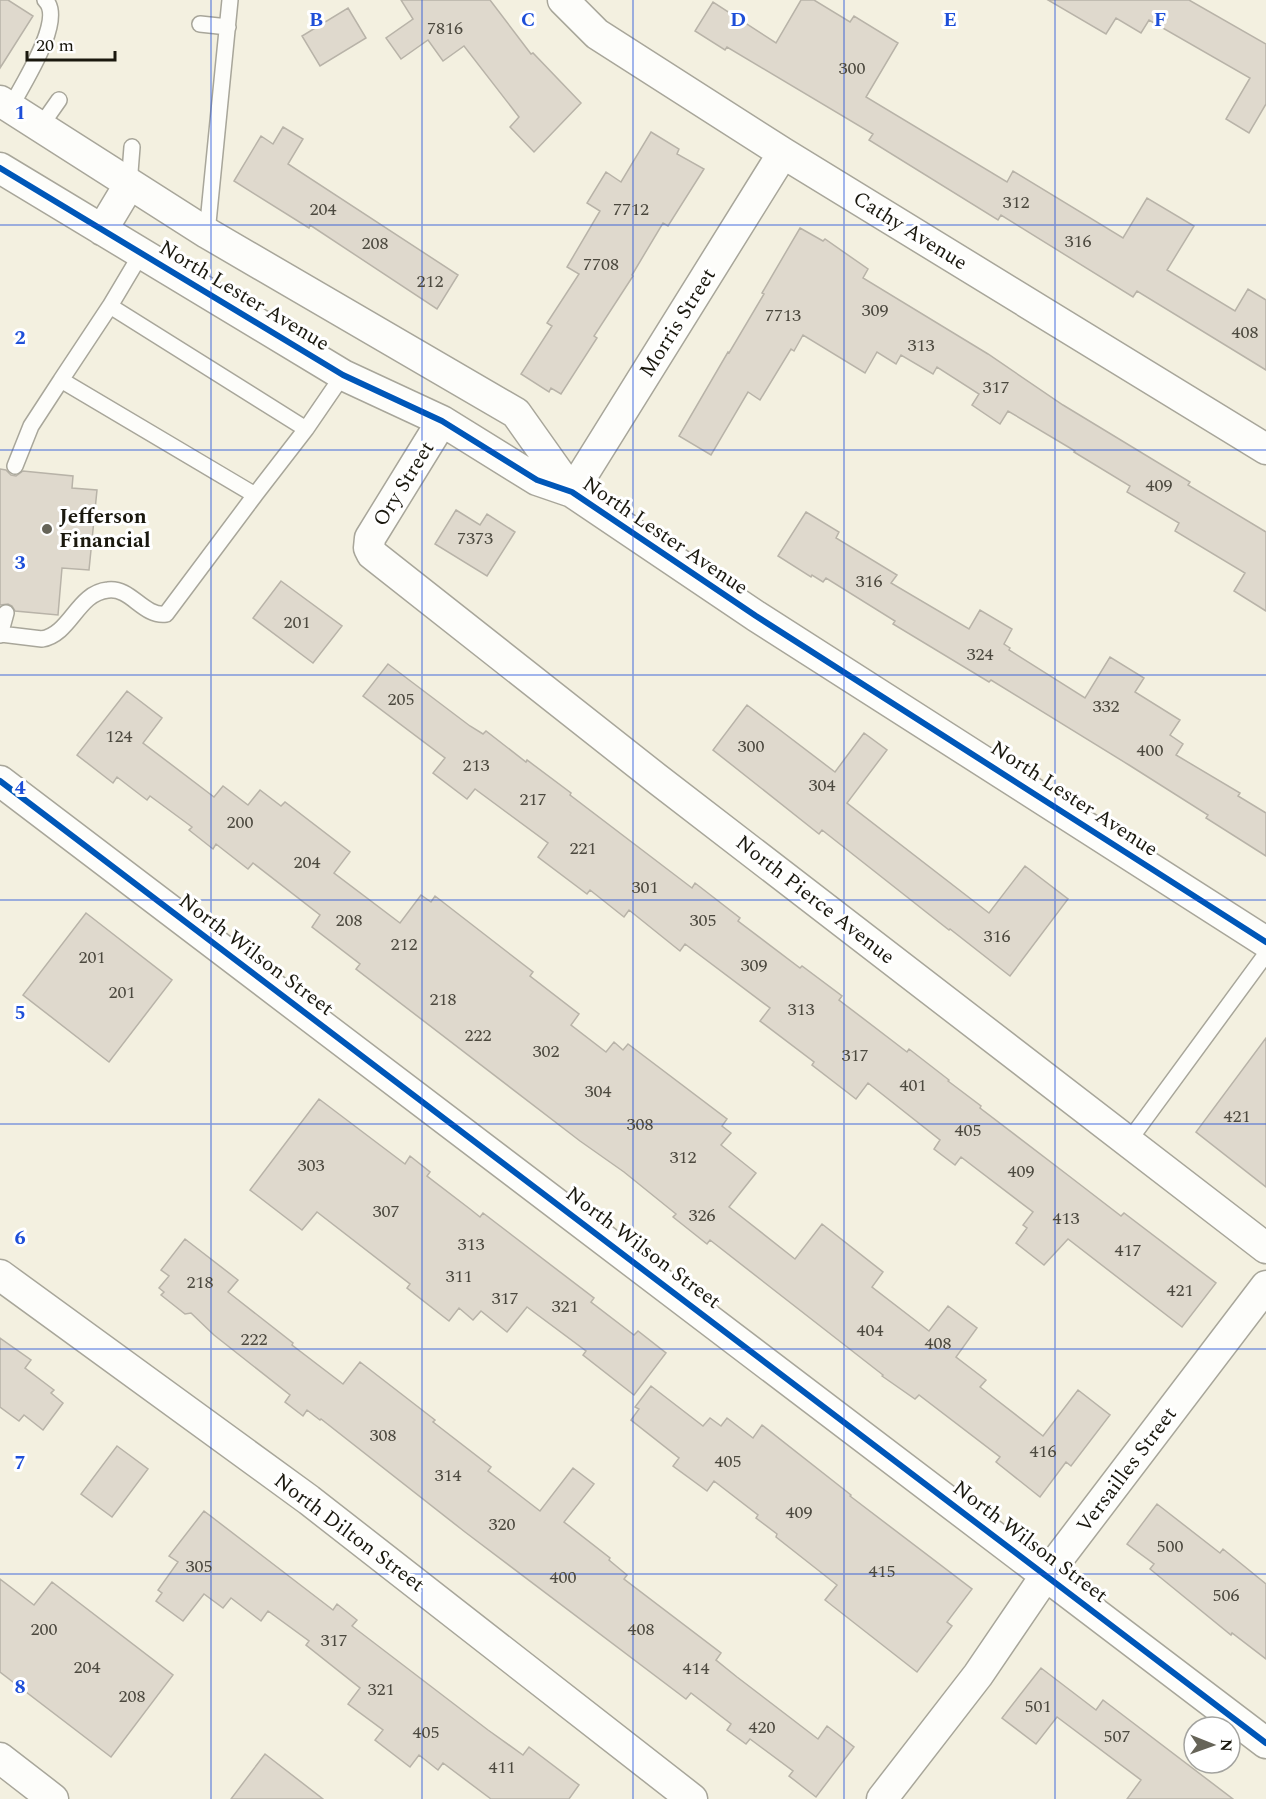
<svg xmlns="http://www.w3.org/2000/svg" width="1266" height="1799" viewBox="0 0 1266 1799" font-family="Spectral,serif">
  <rect width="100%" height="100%" fill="#f3f0e0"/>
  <!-- building -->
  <path fill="#dfd9cd" stroke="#b8b3a8" stroke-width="1.5" d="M0,0H8L33,16L0,68Z
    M401,0H490L531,54L533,53L581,103L534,152L510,127L519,117L464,46L443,61L428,40L401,59L386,38L413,19Z
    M801,0H814L850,22L854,16L898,43L866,97L1007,182L1013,171L1123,238L1147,198L1194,226L1167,270L1235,311L1248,289L1266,300V370L1137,291L1133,297L1001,215L998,220L869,140L873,134L727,47L725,50L695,31L713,2L776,43Z
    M1048,0H1189L1266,44V104L1249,133L1226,119L1250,78L1149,20L1141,33L1116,18L1106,34Z
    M348,8L366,38L320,66L302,36Z
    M283,127L303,139L288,164L458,275L437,309L310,225L309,228L234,181L261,136L273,144Z
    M651,132L679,149L677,154L704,169L668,226L663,223L632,275L633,276L594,336L597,338L561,394L551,388L549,392L521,374L552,326L547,323L579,274L567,267L600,211L587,203L606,172L621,182Z
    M800,228L823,241L825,239L868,269L863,278L988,354L1063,405L1190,482L1188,485L1266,532V611L1234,591L1245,573L1175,531L1179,523L1127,492L1130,486L1074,452L1075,451L1008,411L1000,424L972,405L979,394L937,367L933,374L901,355L896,364L877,352L865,373L803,335L794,351L791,349L760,400L748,392L711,455L679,436L728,352L729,353L764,294L762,293Z
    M0,469L6,470L11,475L16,476L23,471L73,476L72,488L97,490L89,570L62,568L58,615L15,611L12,606L8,604L0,605Z
    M456,510L480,525L487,514L515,532L487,576L435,544Z
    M806,512L839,532L836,538L897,575L891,583L969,629L980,610L1012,629L1004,644L1010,648L1009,650L1085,698L1110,657L1144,678L1135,692L1180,720L1170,735L1183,744L1176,755L1240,793L1238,796L1266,813V856L1206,818L1208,815L1129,765L991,680L989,682L893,624L895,621L826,578L823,582L812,575L811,577L778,556Z
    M281,581L342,626L313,663L253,618Z
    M388,664L470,726L483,734L486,731L526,762L527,760L571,793L570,795L692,888L695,883L740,918L738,921L800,968L802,966L842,996L839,1000L907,1052L909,1049L949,1080L948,1081L981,1106L980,1108L1069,1176L1121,1216L1124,1213L1216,1283L1182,1327L1068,1239L1044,1265L1016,1243L1027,1228L1023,1225L1033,1212L961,1157L955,1165L934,1149L940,1140L868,1083L856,1099L812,1065L814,1062L760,1021L770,1008L685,944L680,951L629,910L624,917L590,890L587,894L538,857L548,843L475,789L467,799L433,773L445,758L363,696Z
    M127,691L162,718L143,743L214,797L223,786L248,805L260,790L281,806L285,802L350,852L334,873L400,923L421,895L431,902L435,896L533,972L530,976L579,1014L571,1025L606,1052L614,1042L623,1050L628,1044L727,1119L722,1126L731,1133L721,1145L756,1173L729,1207L795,1259L822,1224L883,1272L872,1287L929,1331L948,1306L977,1328L956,1357L986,1380L980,1387L1043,1436L1078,1390L1110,1415L1071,1466L1066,1462L1040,1497L996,1462L1000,1457L919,1395L915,1399L882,1376L883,1375L710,1240L707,1244L673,1217L676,1214L624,1172L580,1141L356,969L360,964L312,927L320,915L253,863L248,869L216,844L213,849L189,830L192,827L150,796L147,800L117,777L113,783L77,755Z
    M747,705L835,772L864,733L887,750L847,803L989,913L1025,866L1068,899L1010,976L950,929L949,930L822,830L819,834L713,750Z
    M86,913L172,980L109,1062L23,995Z
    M1266,1038V1187L1196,1132Z
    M319,1099L405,1164L410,1156L430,1172L427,1176L470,1209L480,1217L483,1213L594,1298L591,1302L634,1335L638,1331L666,1353L634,1395L583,1355L586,1351L527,1307L507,1332L481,1311L473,1320L459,1308L449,1321L407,1288L410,1284L317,1212L302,1230L250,1190Z
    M185,1239L238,1280L228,1292L293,1343L292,1345L343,1384L360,1362L435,1420L433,1422L491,1467L488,1471L540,1511L573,1468L594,1484L564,1522L610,1558L609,1560L627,1575L624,1579L721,1653L716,1660L737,1677L818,1739L827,1726L854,1747L816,1797L789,1776L793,1771L750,1739L746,1744L727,1730L731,1724L691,1693L686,1699L465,1532L321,1419L320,1420L307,1410L303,1416L285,1402L290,1395L214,1335L191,1313L185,1314L161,1295L164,1292L159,1288L169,1276L161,1270Z
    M0,1338L31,1360L25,1368L54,1390L51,1393L63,1403L43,1430L24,1415L19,1421L0,1407Z
    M651,1386L703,1426L710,1418L721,1426L727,1418L753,1438L762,1425L851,1495L850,1496L972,1589L947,1622L952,1626L917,1672L825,1600L837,1585L776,1537L777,1534L756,1518L758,1515L714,1481L707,1491L673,1466L679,1458L631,1420L639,1409L635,1407Z
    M117,1446L148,1469L112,1517L81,1494Z
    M1157,1504L1220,1553L1223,1549L1266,1584V1659L1232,1633L1231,1635L1150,1569L1154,1564L1127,1544Z
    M204,1511L333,1610L337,1604L357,1620L352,1626L488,1730L523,1755L529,1747L579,1785L569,1799H491L443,1763L438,1770L419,1755L410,1767L375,1740L383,1730L348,1704L360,1688L306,1645L309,1641L268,1611L261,1621L231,1598L223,1608L204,1594L183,1621L156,1601L162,1593L158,1590L178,1562L169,1556Z
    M0,1579L34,1605L52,1582L173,1675L111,1757L0,1672Z
    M1041,1668L1096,1710L1103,1700L1233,1799H1127L1141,1780L1057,1717L1036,1744L1002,1718Z
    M265,1754L323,1799H231Z"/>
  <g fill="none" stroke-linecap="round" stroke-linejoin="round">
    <defs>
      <path id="service" d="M200,24L228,27
        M10,108C21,87 66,19 45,0
        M40,127L59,100
        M129,185L132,147
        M207,233L230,0
        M110,306L141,254
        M15,466L31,426L61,380
        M255,495L306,429
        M0,634L42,639C71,634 77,593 108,590C131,587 143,617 166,614L255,495L61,380L110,306L306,429L343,375
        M0,635L6,613
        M1128,1142L1266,954"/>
      <path id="minor" d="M563,0L597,34L783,153L1266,449
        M0,101L207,233L516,413L572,492
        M0,168L343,375L442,421L537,480L572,492L756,616L1266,942
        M102,230L129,185
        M442,421L370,538L369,548L372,554L656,778L1266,1248
        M572,492L783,153
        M0,781L1266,1743
        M0,1275L309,1500L692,1799
        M0,1758L53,1799
        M882,1799L978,1675L1046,1575L1266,1286"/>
    </defs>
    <!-- service casing -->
    <use href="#service" stroke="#a8a69a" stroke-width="18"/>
    <!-- minor casing -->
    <use href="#minor" stroke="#a8a69a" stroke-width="33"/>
    <!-- service -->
    <use href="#service" stroke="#fdfdfa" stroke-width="15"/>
    <!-- minor -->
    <use href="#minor" stroke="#fdfdfa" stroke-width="30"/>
    <defs>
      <path id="cycleway" d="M0,168L343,375L442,421L537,480L572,492L756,616L1266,942
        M0,781L1266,1743"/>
    </defs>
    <!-- cycleway casing -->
    <use href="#cycleway" stroke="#fff" stroke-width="10"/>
    <!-- cycleway -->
    <use href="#cycleway" stroke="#0057b8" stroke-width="6"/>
  </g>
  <!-- grid -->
  <path fill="none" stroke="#1d4ed8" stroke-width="1.5" stroke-opacity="0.55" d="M211,0V1799M422,0V1799M633,0V1799M844,0V1799M1055,0V1799M0,225H1266M0,450H1266M0,675H1266M0,900H1266M0,1124H1266M0,1349H1266M0,1574H1266"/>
  <!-- markers -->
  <circle fill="#666458" stroke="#fff" stroke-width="2" cx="47" cy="529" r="6"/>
  <g text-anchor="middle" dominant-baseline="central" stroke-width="6" stroke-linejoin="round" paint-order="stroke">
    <!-- number labels -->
    <g font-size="18" fill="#4b483e">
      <text x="445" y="28">7816</text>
      <text x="852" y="68">300</text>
      <text x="1016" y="202">312</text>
      <text x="323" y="209">204</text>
      <text x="631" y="209">7712</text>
      <text x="1078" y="241">316</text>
      <text x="375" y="243">208</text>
      <text x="601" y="264">7708</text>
      <text x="430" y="281">212</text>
      <text x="875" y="310">309</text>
      <text x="783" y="315">7713</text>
      <text x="1245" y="332">408</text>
      <text x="921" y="345">313</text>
      <text x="996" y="387">317</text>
      <text x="1159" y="485">409</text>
      <text x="475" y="538">7373</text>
      <text x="869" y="581">316</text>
      <text x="297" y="622">201</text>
      <text x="980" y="654">324</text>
      <text x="401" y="699">205</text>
      <text x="1106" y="706">332</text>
      <text x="119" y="736">124</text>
      <text x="751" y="746">300</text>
      <text x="1150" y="750">400</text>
      <text x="476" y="765">213</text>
      <text x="822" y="785">304</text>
      <text x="533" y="799">217</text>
      <text x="240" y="822">200</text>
      <text x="583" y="848">221</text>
      <text x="307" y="862">204</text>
      <text x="645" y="887">301</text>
      <text x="349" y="920">208</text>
      <text x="703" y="920">305</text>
      <text x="997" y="936">316</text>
      <text x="404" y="944">212</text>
      <text x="92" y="957">201</text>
      <text x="754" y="965">309</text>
      <text x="122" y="992">201</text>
      <text x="443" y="999">218</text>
      <text x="801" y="1009">313</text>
      <text x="478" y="1035">222</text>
      <text x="546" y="1051">302</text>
      <text x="855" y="1055">317</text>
      <text x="913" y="1085">401</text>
      <text x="598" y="1091">304</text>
      <text x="1237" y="1116">421</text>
      <text x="640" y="1124">308</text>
      <text x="968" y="1130">405</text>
      <text x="683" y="1157">312</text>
      <text x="311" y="1165">303</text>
      <text x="1021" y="1171">409</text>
      <text x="386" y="1211">307</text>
      <text x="702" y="1215">326</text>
      <text x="1066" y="1218">413</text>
      <text x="471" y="1244">313</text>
      <text x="1128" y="1250">417</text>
      <text x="459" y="1276">311</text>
      <text x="200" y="1282">218</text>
      <text x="1180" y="1290">421</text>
      <text x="505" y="1298">317</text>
      <text x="565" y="1306">321</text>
      <text x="870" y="1330">404</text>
      <text x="254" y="1339">222</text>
      <text x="938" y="1343">408</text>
      <text x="383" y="1435">308</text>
      <text x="1043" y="1451">416</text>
      <text x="728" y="1461">405</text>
      <text x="448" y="1475">314</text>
      <text x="799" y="1512">409</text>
      <text x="502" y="1524">320</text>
      <text x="1170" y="1546">500</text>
      <text x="199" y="1566">305</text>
      <text x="882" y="1571">415</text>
      <text x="563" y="1577">400</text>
      <text x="1226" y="1595">506</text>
      <text x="44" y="1629">200</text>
      <text x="641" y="1629">408</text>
      <text x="334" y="1640">317</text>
      <text x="87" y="1667">204</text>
      <text x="696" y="1668">414</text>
      <text x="381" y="1689">321</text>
      <text x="132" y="1696">208</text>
      <text x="1038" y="1706">501</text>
      <text x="762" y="1727">420</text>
      <text x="426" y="1732">405</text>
      <text x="1117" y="1736">507</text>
      <text x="502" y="1767">411</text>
    </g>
    <!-- street labels -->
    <g font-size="21" fill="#1a180e" stroke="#fff">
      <text transform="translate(910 231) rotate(32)">Cathy Avenue</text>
      <text transform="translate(244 296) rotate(31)">North Lester Avenue</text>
      <text transform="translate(678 323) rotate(-58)">Morris Street</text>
      <text transform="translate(404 484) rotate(-58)">Ory Street</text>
      <text transform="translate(665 536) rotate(34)">North Lester Avenue</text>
      <text transform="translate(1074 799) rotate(33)">North Lester Avenue</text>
      <text transform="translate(815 900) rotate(38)">North Pierce Avenue</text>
      <text transform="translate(256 955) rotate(37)">North Wilson Street</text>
      <text transform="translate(643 1248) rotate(37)">North Wilson Street</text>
      <text transform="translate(1127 1470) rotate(-53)">Versailles Street</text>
      <text transform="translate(349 1533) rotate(37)">North Dilton Street</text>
      <text transform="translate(1030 1542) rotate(37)">North Wilson Street</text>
    </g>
    <!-- poi labels -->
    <g font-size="21" font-weight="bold" fill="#1a180e" stroke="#fff" text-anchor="start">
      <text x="59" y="517">Jefferson<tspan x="59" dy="24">Financial</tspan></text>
    </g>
  </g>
  <g font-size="20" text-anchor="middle" font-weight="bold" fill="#1d4ed8" stroke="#fff" stroke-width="6" stroke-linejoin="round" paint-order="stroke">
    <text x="316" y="26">B</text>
    <text x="528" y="26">C</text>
    <text x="738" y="26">D</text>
    <text x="950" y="26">E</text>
    <text x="1160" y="26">F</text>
    <text x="20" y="119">1</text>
    <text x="20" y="344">2</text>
    <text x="20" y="569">3</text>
    <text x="20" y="794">4</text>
    <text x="20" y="1019">5</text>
    <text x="20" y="1244">6</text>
    <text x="20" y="1469">7</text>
    <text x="20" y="1693">8</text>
  </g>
  <!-- north arrow -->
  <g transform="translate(1212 1745) rotate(91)"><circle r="28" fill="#ffffff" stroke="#a3a39f" stroke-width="1.5"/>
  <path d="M0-4.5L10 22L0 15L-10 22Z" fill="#666458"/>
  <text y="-9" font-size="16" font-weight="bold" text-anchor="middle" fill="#1a180e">N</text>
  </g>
  <!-- scale -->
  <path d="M27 51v9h88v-9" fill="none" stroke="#1a180e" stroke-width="3"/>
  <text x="36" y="51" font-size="18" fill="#1a180e" stroke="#ffffff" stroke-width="4.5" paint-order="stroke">20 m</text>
</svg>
